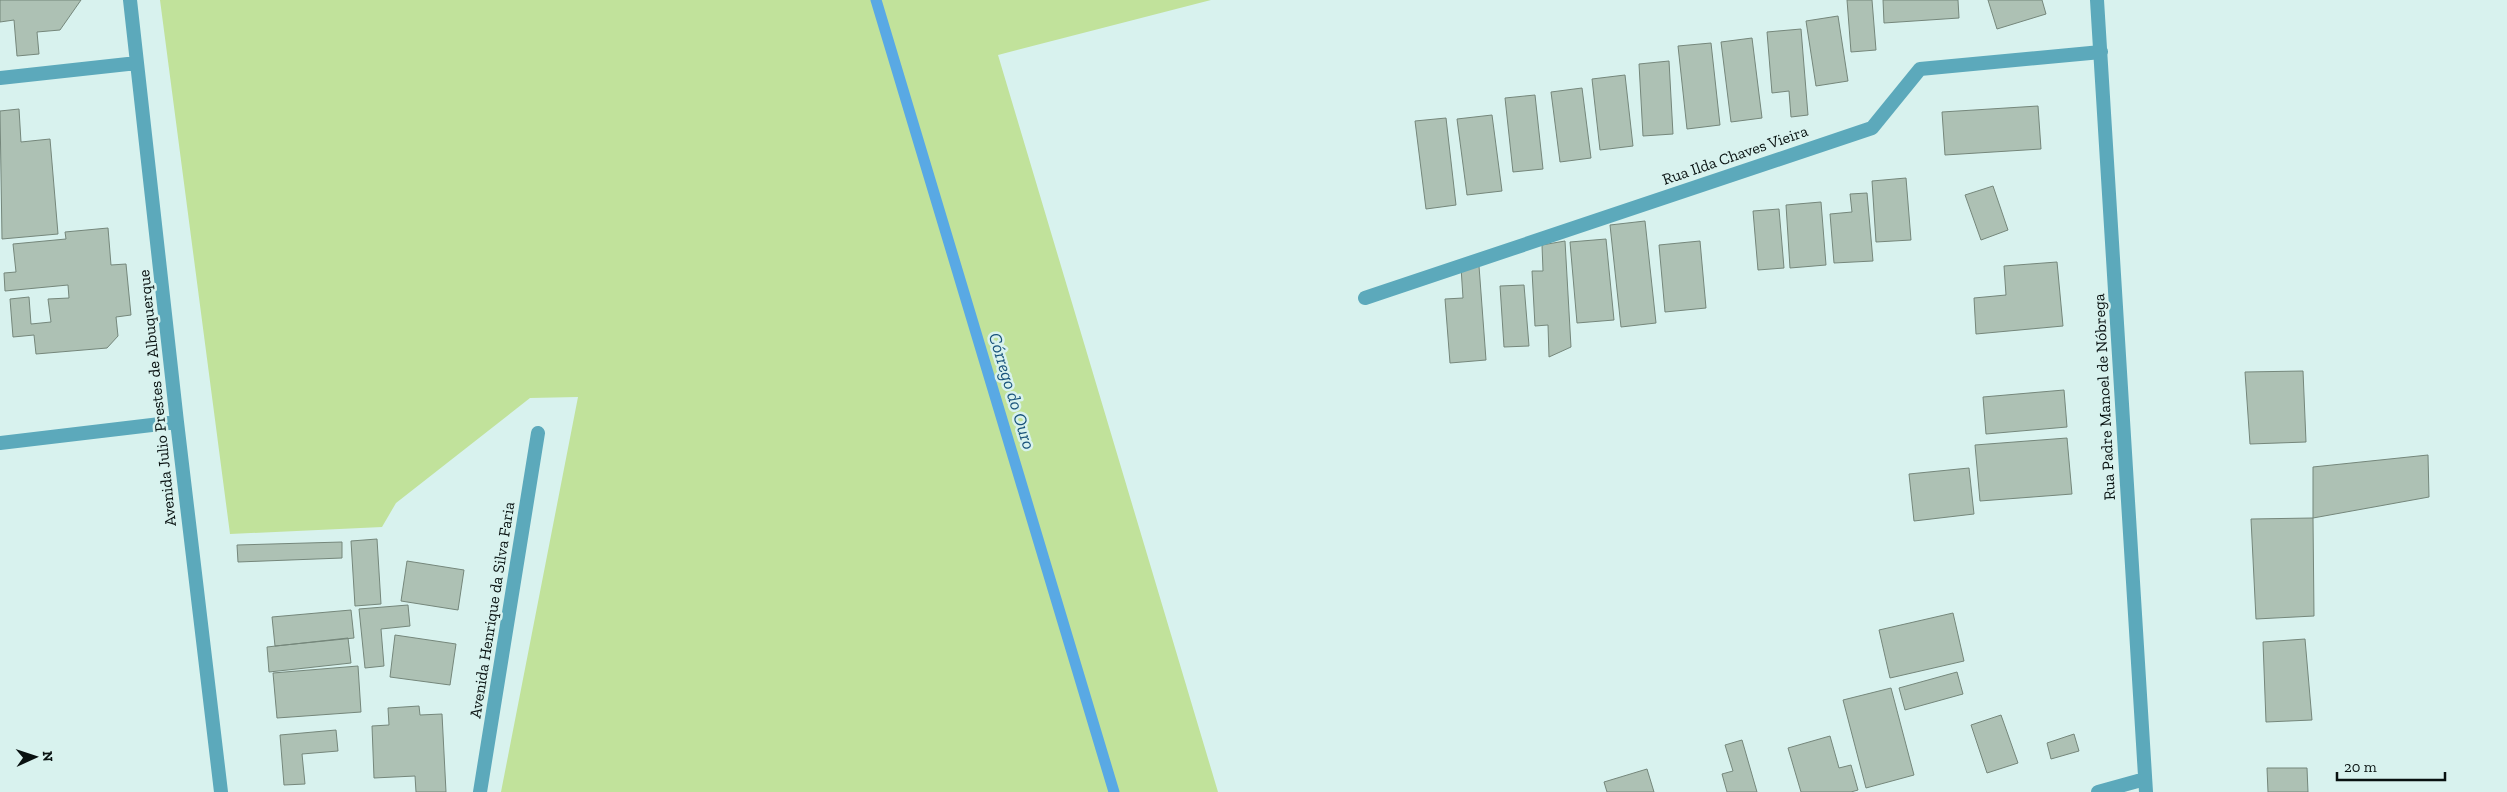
<svg xmlns="http://www.w3.org/2000/svg" width="2507" height="792" viewBox="0 0 2507 792" font-family="'Zilla Slab',serif">
  <rect width="100%" height="100%" fill="#d8f2ee"/>
  <!-- green -->
  <path fill="#c1e29b" d="M160,0H1211L998,55L1218,792H501L578,397L530,398L396,503L382,527L230,534Z"/>
  <g fill="none" stroke-linecap="round" stroke-linejoin="round">
    <!-- stream -->
    <path stroke="#59a9e4" stroke-width="11" d="M876,0L1114,792"/>
  </g>
  <!-- building -->
  <path fill="#adc1b4" stroke="#75877b" d="M0,0H81L60,30L37,32L39,54L17,56L14,20L0,22Z
    M1847,0H1872L1876,50L1851,52Z
    M1883,0H1958L1959,18L1884,23Z
    M1988,0H2042L2046,14L1997,29Z
    M1838,16L1848,81L1816,86L1806,21Z
    M1801,29L1808,115L1791,117L1789,91L1772,93L1767,32Z
    M1752,38L1762,118L1731,122L1721,42Z
    M1711,43L1720,125L1687,129L1678,46Z
    M1669,61L1673,134L1643,136L1639,64Z
    M1625,75L1633,146L1600,150L1592,79Z
    M1582,88L1591,158L1560,162L1551,92Z
    M1535,95L1543,169L1513,172L1505,98Z
    M2038,106L2041,149L1945,155L1942,112Z
    M19,109L21,142L50,139L58,234L2,239L0,111Z
    M1492,115L1502,191L1467,195L1457,119Z
    M1446,118L1456,205L1426,209L1415,121Z
    M1906,178L1911,240L1876,242L1872,181Z
    M1993,186L2008,230L1981,240L1965,195Z
    M1867,193L1873,261L1834,263L1830,214L1852,212L1850,194Z
    M1821,202L1826,265L1790,268L1786,205Z
    M1779,209L1784,268L1758,270L1753,211Z
    M1645,221L1656,323L1621,327L1610,225Z
    M108,228L111,265L126,264L131,315L116,317L118,336L107,348L36,354L34,335L13,337L10,299L29,297L31,324L51,322L48,299L69,298L68,285L5,291L4,273L16,272L13,244L66,239L65,232Z
    M1606,239L1614,320L1577,323L1570,242Z
    M1565,241L1571,347L1549,357L1548,325L1535,326L1532,271H1543L1542,245Z
    M1700,241L1706,308L1665,312L1659,245Z
    M2057,262L2063,326L1976,334L1974,298L2006,295L2004,266Z
    M1479,266L1486,360L1450,363L1445,299L1463,298L1461,267Z
    M1524,285L1529,346L1504,347L1500,286Z
    M2303,371L2306,442L2250,444L2245,372Z
    M2064,390L2067,427L1986,434L1983,397Z
    M2067,438L2072,494L1980,501L1975,445Z
    M2428,455L2429,497L2313,518V467Z
    M1969,468L1974,514L1914,521L1909,474Z
    M2313,518L2314,616L2256,619L2251,519Z
    M377,539L381,604L355,606L351,541Z
    M342,542V558L238,562L237,545Z
    M407,561L464,570L458,610L401,601Z
    M408,605L410,626L381,629L384,666L365,668L359,609Z
    M351,610L354,638L275,646L272,617Z
    M1953,613L1964,661L1890,678L1879,630Z
    M395,635L456,644L450,685L390,677Z
    M348,638L351,663L269,672L267,647Z
    M2305,639L2312,720L2266,722L2263,642Z
    M358,666L361,712L277,718L273,673Z
    M1957,672L1963,694L1905,710L1899,688Z
    M1891,688L1914,775L1866,788L1843,700Z
    M419,706L420,715L442,714L446,792H416L415,776L374,778L372,726L389,725L388,708Z
    M2001,715L2018,763L1987,773L1971,725Z
    M336,730L338,751L302,754L305,784L284,785L280,735Z
    M2074,734L2079,751L2051,759L2047,743Z
    M1830,736L1839,768L1851,765L1858,790L1851,792H1801L1788,748Z
    M1742,740L1757,792H1727L1722,774L1733,771L1725,745Z
    M2267,768H2307L2308,792H2268Z
    M1647,769L1654,792H1607L1604,782Z"/>
  <g fill="none" stroke-linecap="round" stroke-linejoin="round">
    <!-- minor -->
    <path stroke="#5ca9bb" stroke-width="14" d="M130,0L177,422L221,792
      M2097,0L2146,792
      M0,78L137,63
      M1365,298L1872,128L1920,69L2101,52
      M0,443L177,422
      M480,792L538,433
      M2098,792L2145,779"/>
  </g>
  <g text-anchor="middle" dominant-baseline="central" stroke-width="5" stroke-linejoin="round" paint-order="stroke">
    <!-- street labels -->
    <g font-size="16" fill="#081110" stroke="#d8f2ee">
      <text transform="translate(1735 155) rotate(-19)">Rua Ilda Chaves Vieira</text>
      <text transform="translate(2104 397) rotate(-93)">Rua Padre Manoel de Nóbrega</text>
      <text transform="translate(157 398) rotate(-96)">Avenida Julio Prestes de Albuquerque</text>
      <text transform="translate(492 610) rotate(-81)">Avenida Henrique da Silva Faria</text>
    </g>
    <!-- water labels -->
    <g font-size="18" font-style="italic" fill="#19537b" stroke="#d8f2ee">
      <text transform="translate(1012 391) rotate(73)">Córrego do Ouro</text>
    </g>
  </g>
  <!-- north arrow -->
  <g transform="translate(35 757) rotate(87)" stroke="#d8f2ee" stroke-width="4" paint-order="stroke">
  <path d="M0-4L9 19L0 12L-9 19Z" fill="#081110"/>
  <text y="-8" font-size="14" font-weight="bold" text-anchor="middle" fill="#081110">N</text>
  </g>
  <!-- scale -->
  <path d="M2337 772v8h108v-8" fill="none" stroke="#081110" stroke-width="2.5"/>
  <text x="2344" y="772" font-size="15" fill="#081110" stroke="#d8f2ee" stroke-width="4" paint-order="stroke">20 m</text>
</svg>
